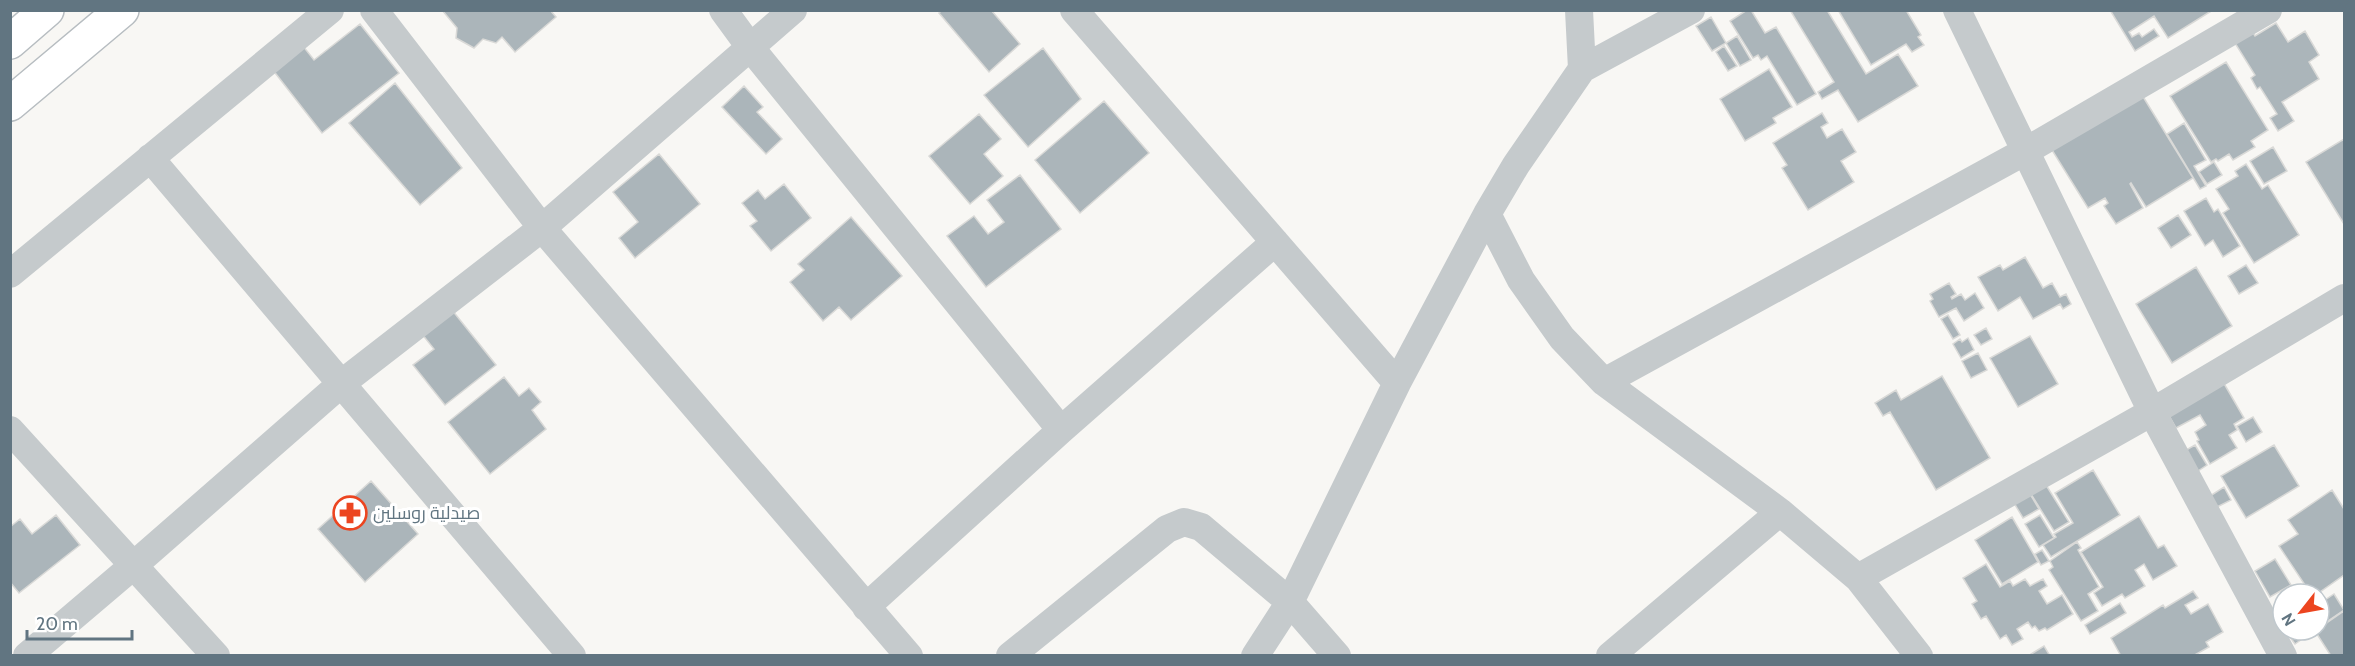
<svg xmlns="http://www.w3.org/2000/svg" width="2355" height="666" viewBox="0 0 2355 666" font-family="Cabin,Cairo,sans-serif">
  <rect width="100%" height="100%" fill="#f8f7f4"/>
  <!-- building -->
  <path fill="#abb5ba" stroke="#d9d9d7" stroke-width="1.5" d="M442,10H550L556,17L515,52L502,37L496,43L483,39L474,48L456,38L457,28Z
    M942,10H991L1020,44L989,72L939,13Z
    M1747,10H1751L1765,33L1776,27L1816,94L1797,105L1767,56L1761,60L1758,55L1753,58L1730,21Z
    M1790,10H1827L1866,74L1898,54L1918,86L1858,122L1838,90L1822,99L1818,92L1834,82Z
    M1838,10H1906L1921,35L1918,37L1924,45L1912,52L1906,44L1871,65Z
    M2110,10H2213L2168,38L2154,16L2129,32L2132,37L2139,33L2142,37L2154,29L2159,36L2135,51Z
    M1711,17L1726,43L1712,51L1696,26Z
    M2276,23L2288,42L2305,31L2319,55L2309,62L2319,79L2282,102L2294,121L2278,131L2270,118L2277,114L2260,87L2257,89L2251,78L2255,75L2230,35L2248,24L2255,36Z
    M360,24L399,73L322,133L269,65L299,41L314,60Z
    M1737,36L1751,60L1740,66L1726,43Z
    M1724,46L1737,66L1728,71L1716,52Z
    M1043,48L1081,99L1028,147L984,95Z
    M2226,62L2268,130L2251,141L2255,147L2233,160L2229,154L2218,161L2216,159L2211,162L2170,96Z
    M1769,69L1792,107L1773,118L1776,123L1745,141L1720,99Z
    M395,83L462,168L420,205L349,123Z
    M744,86L763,107L757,112L782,139L766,154L722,107Z
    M2142,95L2193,178L2146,207L2131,183L2130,184L2143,208L2116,224L2104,206L2108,203L2105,198L2088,208L2052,150Z
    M1104,101L1149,153L1080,213L1035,160Z
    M1822,113L1828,123L1821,127L1827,138L1842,129L1856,152L1841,161L1854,182L1808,210L1782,168L1787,165L1773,143Z
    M979,114L1001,139L984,154L1003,176L970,204L929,156Z
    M2184,123L2206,160L2194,166L2206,186L2200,189L2167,134Z
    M2344,139V224L2306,162Z
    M2273,147L2287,171L2264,184L2250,161Z
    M659,154L700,204L635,258L619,238L638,222L613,192Z
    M2214,162L2222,175L2207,184L2199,172Z
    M2246,164L2262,189L2268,185L2299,235L2254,263L2223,213L2229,209L2216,189L2238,176L2235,171Z
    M1020,175L1061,229L986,287L947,236L974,216L988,234L1004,222L987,200Z
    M784,184L811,218L771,251L750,226L757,221L742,203L758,190L765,199Z
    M2206,198L2214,212L2218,209L2240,246L2223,257L2213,240L2205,246L2184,211Z
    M2178,215L2191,235L2171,248L2158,228Z
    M851,217L902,276L851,320L839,307L823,321L790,282L804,270L798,264Z
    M2025,257L2043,288L2052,283L2060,297L2066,294L2071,304L2063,309L2060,304L2033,319L2020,297L1998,311L1978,277L2000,265L2003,270Z
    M2246,265L2258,283L2239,294L2228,276Z
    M2196,267L2232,326L2172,363L2136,304Z
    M1949,283L1956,294L1951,297L1952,299L1961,294L1965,300L1975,293L1984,308L1964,321L1956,308L1939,317L1930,301L1933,299L1930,294Z
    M448,305L496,365L445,405L413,365L434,349L418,329Z
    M1948,315L1960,335L1953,339L1941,319Z
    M1986,328L1992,339L1981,345L1974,335Z
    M2030,336L2058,384L2018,407L1990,358Z
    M1968,338L1974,350L1961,358L1953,344L1960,339L1962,342Z
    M1978,353L1987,370L1971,378L1962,361Z
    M1942,376L1990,458L1936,490L1890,412L1883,416L1875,403L1896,390L1901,400Z
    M504,377L519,396L529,388L541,402L532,410L546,429L490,474L448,422Z
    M2222,380L2244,418L2234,424L2237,430L2229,435L2237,448L2210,464L2197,441L2199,440L2195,432L2206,425L2200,415L2176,428L2167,412Z
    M2253,417L2262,432L2246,442L2237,426Z
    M2195,445L2207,465L2198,471L2186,450Z
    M2274,445L2299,486L2246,518L2221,476Z
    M2093,470L2120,515L2051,557L2043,545L2056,537L2054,534L2073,523L2055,493Z
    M371,481L418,534L365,582L318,529Z
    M2046,485L2069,522L2054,531L2031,494Z
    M2224,487L2231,500L2217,507L2210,496Z
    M2332,490L2344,509V575L2317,594H2311L2279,546L2298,534L2288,520Z
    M2030,494L2039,509L2023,518L2014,503Z
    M56,515L80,545L19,593L10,582V527L20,519L32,534Z
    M2040,515L2054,538L2039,547L2025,524Z
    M2139,516L2158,548L2164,545L2177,566L2153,580L2144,564L2135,570L2145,586L2125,598L2122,594L2102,606L2094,593L2103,587L2081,552Z
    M2012,517L2038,562L2002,584L1975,540Z
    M2077,542L2081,548L2078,550L2099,587L2088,594L2098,611L2081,621L2049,570L2053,567L2050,561Z
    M2042,550L2049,561L2041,565L2035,554Z
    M2275,559L2291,585L2270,597L2255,571Z
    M1986,564L2000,587L2010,581L2013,586L2025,579L2030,586L2043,579L2047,586L2039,591L2047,604L2062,595L2073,614L2047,630L2045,628L2039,631L2035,626L2032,628L2028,622L2017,629L2023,639L2012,645L2006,635L2000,639L1986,616L1981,619L1972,604L1977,601L1963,578Z
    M2193,591L2198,598L2185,605L2191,614L2208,604L2223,632L2206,642L2209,647L2193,656H2121L2111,638L2163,605L2165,608Z
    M2334,594L2344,610L2319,627V604Z
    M2120,603L2126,613L2090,634L2085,625Z
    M2283,603V620L2276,608Z
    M2344,611V656H2331L2315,631Z
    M2285,630H2315L2295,644Z
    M2044,646L2050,656H2028Z"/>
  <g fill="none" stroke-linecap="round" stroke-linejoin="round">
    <defs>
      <path id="secondary" d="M10,42L47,10
        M10,104L122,10"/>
    </defs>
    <!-- secondary casing -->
    <use href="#secondary" stroke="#b7bdc1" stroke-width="36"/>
    <!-- street -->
    <path stroke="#c5cacc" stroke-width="28" d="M374,10L542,228L909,656
      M723,10L750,47L1061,430
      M1074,10L1397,383
      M1957,10L2152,412L2283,656
      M1582,69L1691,10
      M150,158L572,656
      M1487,214L1521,280L1562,338L1604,382L1780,512L1858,578L1919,656
      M10,274L330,10
      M1604,382L2024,152L2268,10
      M10,430L216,656
      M1858,578L2152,412L2344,298
      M866,607L1061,430L1275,242
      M27,656L134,565L342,383L542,228L793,10
      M1010,656L1167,529L1184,522L1201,527L1290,602L1337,656
      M1255,656L1290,602L1397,383L1487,214L1516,165L1582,69L1579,10
      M1610,656L1780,512"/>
    <!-- secondary -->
    <use href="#secondary" stroke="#fff" stroke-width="33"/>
  </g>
  <!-- icons -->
  <defs>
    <symbol id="pharmacy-ring" viewBox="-11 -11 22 22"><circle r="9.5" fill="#fff" stroke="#ec4520" stroke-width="1.5"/><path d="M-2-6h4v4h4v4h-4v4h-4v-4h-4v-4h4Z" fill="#ec4520"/></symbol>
  </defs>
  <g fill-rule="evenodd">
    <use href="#pharmacy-ring" x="331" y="494" width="38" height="38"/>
  </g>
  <g text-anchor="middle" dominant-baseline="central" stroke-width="6" stroke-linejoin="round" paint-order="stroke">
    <!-- poi labels -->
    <g font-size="18" fill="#617581" stroke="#fff" text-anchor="start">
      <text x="373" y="513">صيدلية روسلين</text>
    </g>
  </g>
  <!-- border -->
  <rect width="2355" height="666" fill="none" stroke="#617581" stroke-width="24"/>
  <!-- north arrow -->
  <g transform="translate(2301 612) rotate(239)"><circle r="28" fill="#ffffff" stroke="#c0c8cd" stroke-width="1.5"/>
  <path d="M0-4.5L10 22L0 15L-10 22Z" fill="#ec4520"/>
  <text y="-9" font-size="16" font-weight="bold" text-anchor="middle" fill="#617581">N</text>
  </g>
  <!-- scale -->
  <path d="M27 630v9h105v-9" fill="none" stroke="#617581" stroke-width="3"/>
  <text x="36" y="630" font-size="18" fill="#617581" stroke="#ffffff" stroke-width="4.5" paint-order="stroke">20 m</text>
</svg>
